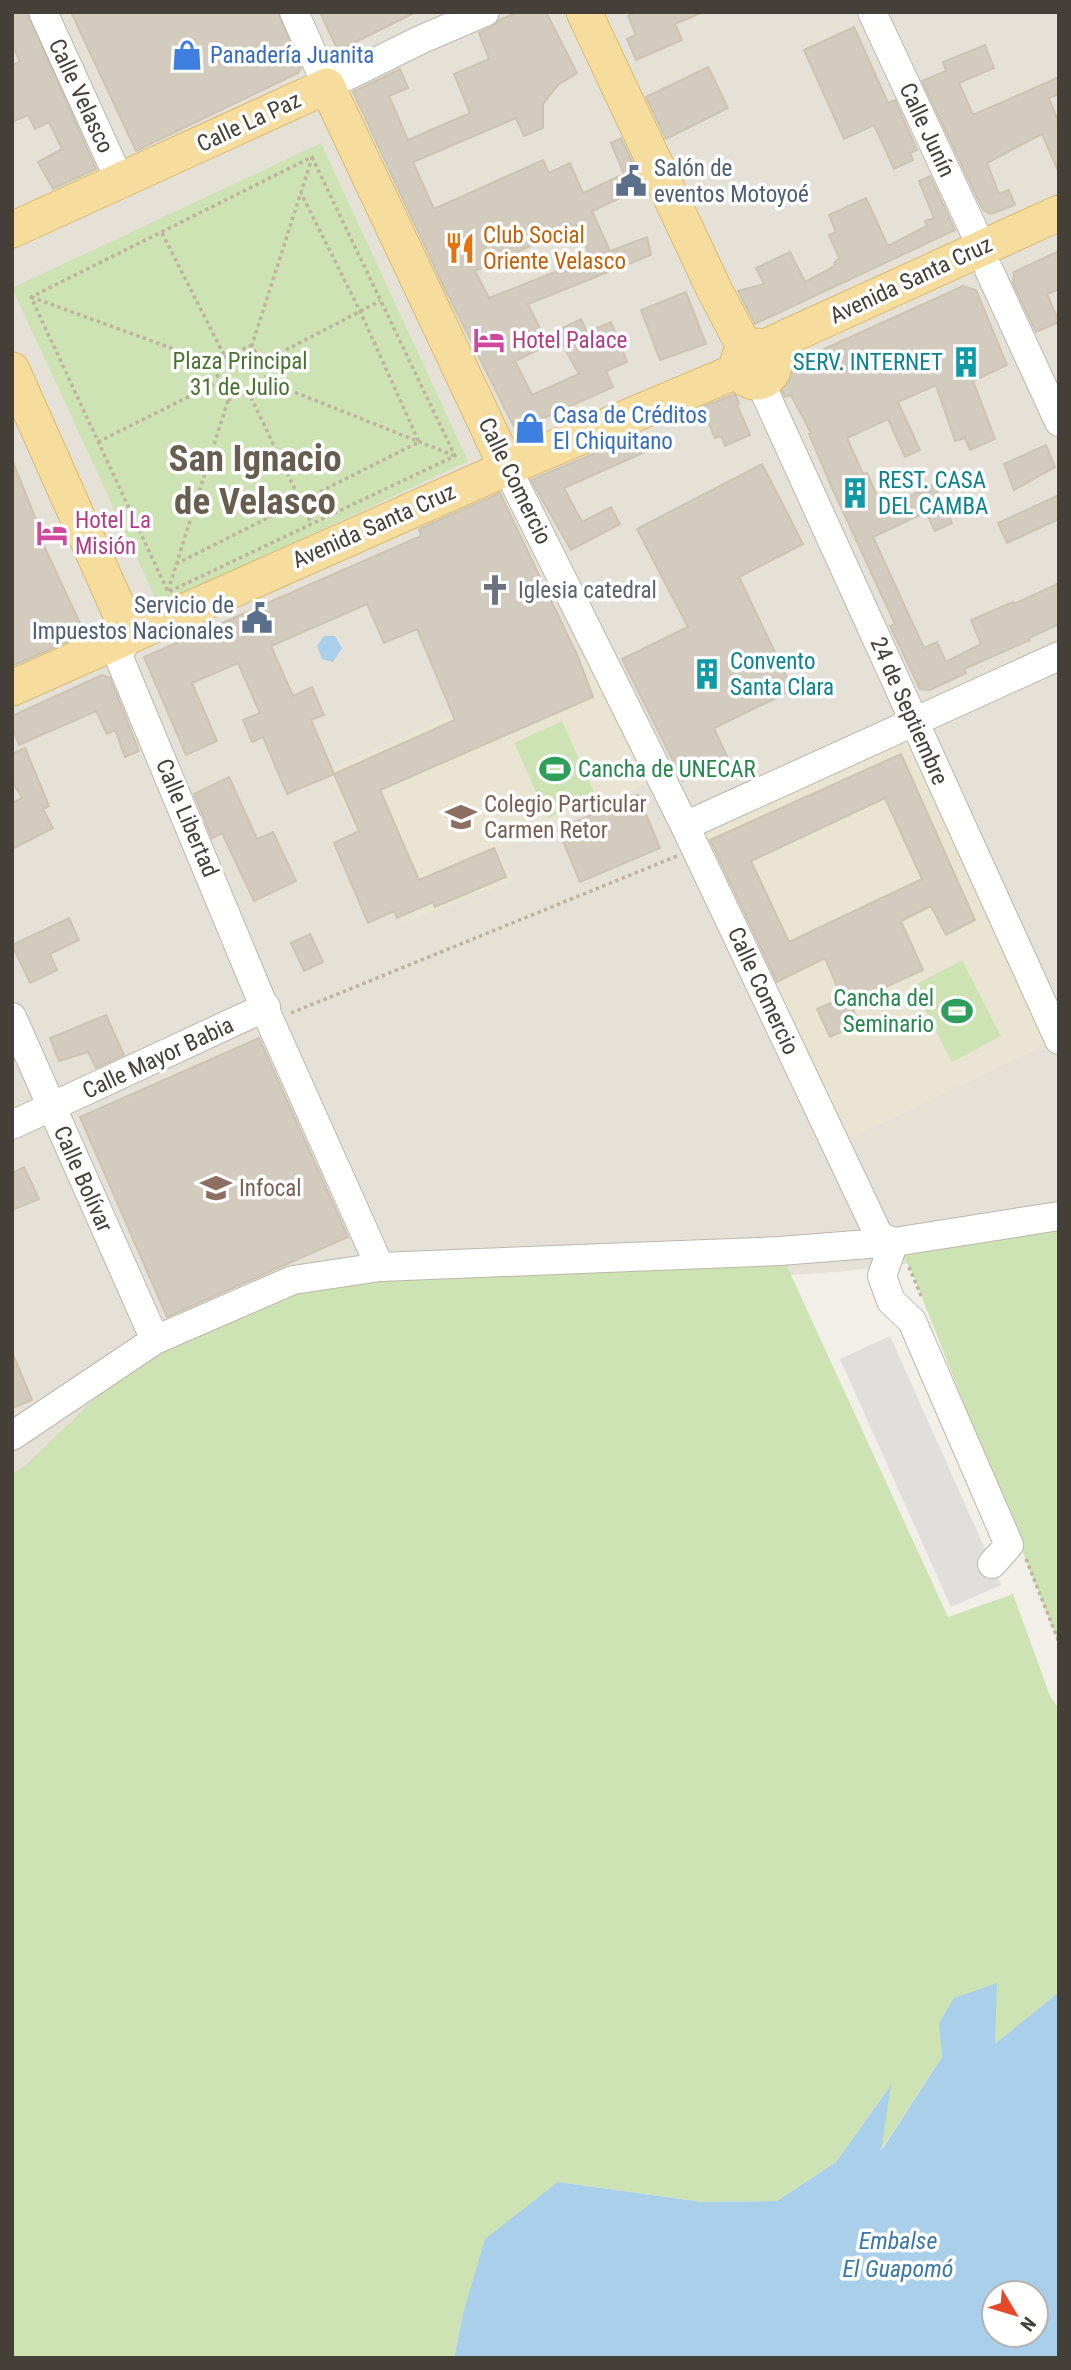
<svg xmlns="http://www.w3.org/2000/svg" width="1071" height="2370" viewBox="0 0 1071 2370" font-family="'Roboto Condensed',sans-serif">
  <rect width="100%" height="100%" fill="#f2efe8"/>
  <!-- residential -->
  <path fill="#e6e1d7" d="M12,12H1059V1246L837,1272L411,1299L12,1492Z"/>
  <!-- education -->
  <path fill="#eae4d3" d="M589,654L649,783L498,851L513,881L403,923L326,771Z
    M914,722L1058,1039L837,1145L685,826Z"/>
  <!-- green -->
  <path fill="#cee3b4" d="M321,143L468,461L159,606L12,288Z
    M562,721L596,796L548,818L514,743Z
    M962,960L1001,1036L952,1062L913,986Z
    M1059,1216V1641H1058L911,1270L894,1242Z
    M780,1251L948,1617L1013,1594L1050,1696L1059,1709V1992L995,2045L940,2023L942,2057L879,2153L890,2086L836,2162L777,2201L702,2202L558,2182L463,2314L454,2358H12V1474L27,1464L155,1340L293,1280Z"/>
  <!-- parking -->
  <path fill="#e1dfdc" d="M890,1336L1001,1585L951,1607L840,1359Z"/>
  <!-- water -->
  <path fill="#a9cfea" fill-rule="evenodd" d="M324,636H335L342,648L333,662L322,659L317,646Z
    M997,1983L995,2044L1059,1992V2358H454L463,2314L485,2239L558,2182L702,2202L777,2201L836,2162L891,2085L881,2151L942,2057L939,2023L954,1998ZM994,2293H1036V2335H994Z"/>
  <!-- building -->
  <path fill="#d3cbbe" stroke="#cdc3b2" stroke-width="2" fill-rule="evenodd" d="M12,12H27L96,169L53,189L38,162L62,149L49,122L35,129L28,115L12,122V65L20,62L12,44Z
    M71,12H278L301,68L298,73L136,151Z
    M320,12H416L338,51Z
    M519,12H546L577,73L558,85L543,104V128L524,136L516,118L413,162L434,209L543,160L549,173L570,163L583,193L624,174L611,143L621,138L644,187L592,211L610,251L647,237L651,255L528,304L548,345L515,361L532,395L579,374L555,332L581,319L587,332L611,322L627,362L606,371L613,387L526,426L513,425L443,285L353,92L400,69L408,88L389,96L408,140L470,113L454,74L489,59L479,33L492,27L499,20ZM577,225L591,258L489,298L475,271Z
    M637,12H703L675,24L682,40L636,60L627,39L636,35L628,16Z
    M854,27L888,103L895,100L917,150L910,153L913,160L894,169L874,125L844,139L804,50Z
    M985,45L994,68L959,83L973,115L1059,77V94L1049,98L1059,124V173L1042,134L987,163L999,194L1009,190L1015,205L991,214L983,210L922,81L946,71L943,62Z
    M708,67L728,108L666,139L646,97Z
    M930,176L955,230L755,324L738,291L764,284L756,268L790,252L805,282L835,266L834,263L839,258L829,235L836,232L829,215L866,198L888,246L927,226L925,221L934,218L919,181Z
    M1059,251V289L1047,294L1059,322L1036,332L1013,283L1014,272Z
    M963,286L976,290L1007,365L973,381L995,439L970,450L965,438L955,441L936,385L898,402L920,450L905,457L888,419L847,438L863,474L867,473L883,509L935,484L952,523L935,531L926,512L873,537L924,648L937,642L946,662L981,644L971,620L1013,602L1014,604L1059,583V624L1029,638L1030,640L964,669L966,673L930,690L920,689L890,626L895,624L832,488L809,434L811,433L791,395L785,397L773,372V369L813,354Z
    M686,292L706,344L660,360L641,310Z
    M735,394L739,403L737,405L750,435L725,446L721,436L715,438L702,407Z
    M638,435L645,452L564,488L582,522L611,507L620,524L571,550L531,480Z
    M1046,445L1055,467L1014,490L1004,464Z
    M13,462L41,532L38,533L85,634L12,666Z
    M762,464L803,544L739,577L793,690L714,728L729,761L683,781L622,659L688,627L637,529Z
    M500,493L578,657L593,697L380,790L419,880L494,848L506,877L435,907L433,902L397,918L394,911L368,923L334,843L359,831L334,774L287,794L263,737L252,742L243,720L260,713L238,663L192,683L217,741L186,755L144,657L421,536L419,529ZM367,604L384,643L417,629L455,720L334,774L311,720L324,715L312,687L293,696L271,646Z
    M1059,495V519L1007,543L998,523Z
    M102,675L110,678L139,751L125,757L115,730L107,734L96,711L19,745L12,726V716Z
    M25,748L49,806L43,809L53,828L12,849V803L22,798L12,781V754Z
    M901,754L975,920L946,935L931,906L901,921L923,970L850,1003L859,1023L830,1037L817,1009L842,998L825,958L777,982L710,840ZM885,798L922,879L789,942L751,861Z
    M229,777L257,839L273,832L296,881L254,901L222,833L212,838L194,794Z
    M638,795L660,848L580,882L558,829Z
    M69,918L79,940L50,954L57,970L30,983L12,945Z
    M310,934L323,962L304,971L291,943Z
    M106,1015L124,1055L96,1068L88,1052L59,1061L50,1038Z
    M259,1038L348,1237L167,1317L80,1117Z
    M24,1167L39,1199L12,1210V1173Z
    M12,1352L32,1400L12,1408Z"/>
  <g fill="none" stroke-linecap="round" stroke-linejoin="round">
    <defs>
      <path id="minor" d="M43,12L120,181
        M294,12L327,86L420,40L485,12
        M872,12L982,248
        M989,270L1059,422
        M760,382L1059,1040
        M507,468L685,826L879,1236L894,1242L882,1276L891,1301L912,1321L1009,1545L992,1564
        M130,635L118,655L270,1021L380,1267
        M685,826L1059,656
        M12,1017L155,1340
        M12,1125L266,1007
        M12,1436L155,1340L293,1280L380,1267L780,1251L894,1242L1059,1216"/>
      <path id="major" d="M584,12L714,289L746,350
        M12,230L327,86L507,468
        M738 364a18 18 0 1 1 36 0a18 18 0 1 1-36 0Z
        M763,348L1059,213
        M12,370L130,635
        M12,688L507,468L739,370"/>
    </defs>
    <!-- minor casing -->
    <use href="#minor" stroke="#bdb7ab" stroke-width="30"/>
    <!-- major casing -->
    <use href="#major" stroke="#d9ba6f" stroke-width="37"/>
    <!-- path -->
    <path stroke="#beb39e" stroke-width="3.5" stroke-dasharray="3.5 3.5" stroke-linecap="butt" d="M312,157L455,456L168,592L31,297Z
      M162,233L225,357
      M31,297L212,363
      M252,345L212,363L228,400L269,382L252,345L312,158
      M261,363L380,301
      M269,382L455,456
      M248,391L311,523
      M98,442L220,381
      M176,564L419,442L360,311L301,193
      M168,591L228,400
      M291,1013L677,856
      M909,1267L922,1298
      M1026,1559L1059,1642"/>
    <!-- minor -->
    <use href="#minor" stroke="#fff" stroke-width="28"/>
    <!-- major -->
    <use href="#major" stroke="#f6dd9e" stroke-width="35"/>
  </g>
  <!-- icons -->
  <defs>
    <symbol id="shop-bare" viewBox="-9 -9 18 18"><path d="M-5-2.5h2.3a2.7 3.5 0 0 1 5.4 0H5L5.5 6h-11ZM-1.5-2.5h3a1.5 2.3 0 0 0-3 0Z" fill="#3f7fe0" stroke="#fff" stroke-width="2.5" paint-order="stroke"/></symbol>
    <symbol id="civic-bare" viewBox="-9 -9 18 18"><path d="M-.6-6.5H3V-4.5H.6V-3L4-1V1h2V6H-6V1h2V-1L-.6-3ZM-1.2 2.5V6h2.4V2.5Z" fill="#5c6f8a" stroke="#fff" stroke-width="2.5" paint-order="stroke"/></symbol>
    <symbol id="restaurant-bare" viewBox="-9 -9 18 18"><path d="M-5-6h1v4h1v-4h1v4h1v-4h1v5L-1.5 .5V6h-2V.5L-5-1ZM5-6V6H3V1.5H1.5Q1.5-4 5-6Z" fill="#e8710a" stroke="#fff" stroke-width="2.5" paint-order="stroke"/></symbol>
    <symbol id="hotel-bare" viewBox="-9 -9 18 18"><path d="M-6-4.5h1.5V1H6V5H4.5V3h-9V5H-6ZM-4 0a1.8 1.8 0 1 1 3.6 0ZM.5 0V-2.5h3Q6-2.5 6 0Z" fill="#d1479c" stroke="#fff" stroke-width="2.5" paint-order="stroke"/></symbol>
    <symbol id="building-bare" viewBox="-9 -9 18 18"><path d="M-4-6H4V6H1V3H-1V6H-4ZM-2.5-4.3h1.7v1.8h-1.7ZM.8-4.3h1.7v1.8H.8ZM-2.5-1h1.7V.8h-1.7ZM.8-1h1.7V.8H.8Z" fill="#0f9aa8" stroke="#fff" stroke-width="2.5" paint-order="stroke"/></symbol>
    <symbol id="church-bare" viewBox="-9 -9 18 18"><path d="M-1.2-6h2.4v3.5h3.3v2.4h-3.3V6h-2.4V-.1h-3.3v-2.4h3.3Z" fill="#6b7280" stroke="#fff" stroke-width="2.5" paint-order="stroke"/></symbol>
    <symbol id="stadium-bare" viewBox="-9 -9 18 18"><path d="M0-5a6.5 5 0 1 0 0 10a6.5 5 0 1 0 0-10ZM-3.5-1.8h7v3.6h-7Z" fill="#2e9e5b" stroke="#fff" stroke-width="2.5" paint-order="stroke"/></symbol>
    <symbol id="school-bare" viewBox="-9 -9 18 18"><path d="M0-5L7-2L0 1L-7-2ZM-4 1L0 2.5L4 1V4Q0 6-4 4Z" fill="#8d6e63" stroke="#fff" stroke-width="2.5" paint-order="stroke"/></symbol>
    <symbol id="university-bare" viewBox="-9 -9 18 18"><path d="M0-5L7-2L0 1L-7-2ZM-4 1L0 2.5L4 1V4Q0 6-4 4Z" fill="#8d6e63" stroke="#fff" stroke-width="2.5" paint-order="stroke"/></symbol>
  </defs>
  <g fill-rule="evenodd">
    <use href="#shop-bare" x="165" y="33" width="44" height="44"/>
    <use href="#civic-bare" x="609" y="159" width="44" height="44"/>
    <use href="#restaurant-bare" x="438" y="226" width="44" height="44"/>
    <use href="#hotel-bare" x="467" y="318" width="44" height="44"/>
    <use href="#building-bare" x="944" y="340" width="44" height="44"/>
    <use href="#shop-bare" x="508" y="406" width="44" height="44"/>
    <use href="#building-bare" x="833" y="471" width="44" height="44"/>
    <use href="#hotel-bare" x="30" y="511" width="44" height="44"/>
    <use href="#church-bare" x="473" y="568" width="44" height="44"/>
    <use href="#civic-bare" x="235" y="596" width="44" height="44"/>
    <use href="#building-bare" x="685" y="652" width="44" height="44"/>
    <use href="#stadium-bare" x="533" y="747" width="44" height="44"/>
    <use href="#school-bare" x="439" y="795" width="44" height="44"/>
    <use href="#stadium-bare" x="935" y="989" width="44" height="44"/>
    <use href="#university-bare" x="194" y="1166" width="44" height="44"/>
  </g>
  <g text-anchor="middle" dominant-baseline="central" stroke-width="7" stroke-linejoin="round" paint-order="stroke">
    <!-- shop labels -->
    <g font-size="23" fill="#366cbe" stroke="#fff" text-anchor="start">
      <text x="210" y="55">Panadería Juanita</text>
      <text x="553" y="415">Casa de Créditos<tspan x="553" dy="26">El Chiquitano</tspan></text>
    </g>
    <!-- street labels -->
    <g font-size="23" fill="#454037" stroke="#fff">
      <text transform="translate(81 96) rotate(65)">Calle Velasco</text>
      <text transform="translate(249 122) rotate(-25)">Calle La Paz</text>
      <text transform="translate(927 130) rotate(65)">Calle Junín</text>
      <text transform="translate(911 280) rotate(-25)">Avenida Santa Cruz</text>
      <text transform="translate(515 481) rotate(64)">Calle Comercio</text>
      <text transform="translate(374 526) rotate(-24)">Avenida Santa Cruz</text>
      <text transform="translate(909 711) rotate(66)">24 de Septiembre</text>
      <text transform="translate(187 818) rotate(67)">Calle Libertad</text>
      <text transform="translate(763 991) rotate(65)">Calle Comercio</text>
      <text transform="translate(158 1058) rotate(-25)">Calle Mayor Babia</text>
      <text transform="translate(83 1179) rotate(66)">Calle Bolívar</text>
    </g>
    <!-- service labels -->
    <g font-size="23" fill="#4e5e75" stroke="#fff" text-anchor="start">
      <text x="654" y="168">Salón de<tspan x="654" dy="26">eventos Motoyoé</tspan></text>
      <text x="234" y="605" text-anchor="end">Servicio de<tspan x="234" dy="26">Impuestos Nacionales</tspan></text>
    </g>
    <!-- food labels -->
    <g font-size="23" fill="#c56008" stroke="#fff" text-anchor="start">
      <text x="483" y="235">Club Social<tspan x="483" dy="26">Oriente Velasco</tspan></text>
    </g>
    <!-- hotel labels -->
    <g font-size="23" fill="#b23c85" stroke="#fff" text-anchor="start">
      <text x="512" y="340">Hotel Palace</text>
      <text x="75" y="520">Hotel La<tspan x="75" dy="26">Misión</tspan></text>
    </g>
    <!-- park labels -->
    <g font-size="23" fill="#48722f" stroke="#fff">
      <text x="240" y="361">Plaza Principal<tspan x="240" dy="26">31 de Julio</tspan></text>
    </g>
    <!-- culture labels -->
    <g font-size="23" fill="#0d838f" stroke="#fff" text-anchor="start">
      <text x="943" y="362" text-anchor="end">SERV. INTERNET</text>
      <text x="878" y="480">REST. CASA<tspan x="878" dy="26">DEL CAMBA</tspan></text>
      <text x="730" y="661">Convento<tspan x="730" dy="26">Santa Clara</tspan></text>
    </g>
    <!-- worship labels -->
    <g font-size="23" fill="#5b616d" stroke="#fff" text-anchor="start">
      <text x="518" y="590">Iglesia catedral</text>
    </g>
    <!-- leisure labels -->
    <g font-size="23" fill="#27864d" stroke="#fff" text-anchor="start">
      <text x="578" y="769">Cancha de UNECAR</text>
      <text x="934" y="998" text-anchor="end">Cancha del<tspan x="934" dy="26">Seminario</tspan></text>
    </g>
    <!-- education labels -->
    <g font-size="23" fill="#785e54" stroke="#fff" text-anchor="start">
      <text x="484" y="804">Colegio Particular<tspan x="484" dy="26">Carmen Retor</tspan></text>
      <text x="239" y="1188">Infocal</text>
    </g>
    <!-- water labels -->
    <g font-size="24" font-style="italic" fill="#3978a8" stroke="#fff">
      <text x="898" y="2241">Embalse<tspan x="898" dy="28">El Guapomó</tspan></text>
    </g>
    <!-- town labels -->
    <g font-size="37" font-weight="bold" fill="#675e4f" stroke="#fff">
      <text x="255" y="458">San Ignacio<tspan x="255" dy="43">de Velasco</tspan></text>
    </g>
  </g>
  <!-- border -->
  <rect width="1071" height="2370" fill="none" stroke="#454037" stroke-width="28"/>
  <!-- north arrow -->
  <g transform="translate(1015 2314) rotate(128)"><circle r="33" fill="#ffffff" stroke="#b5b3af" stroke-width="2"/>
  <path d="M0-5L12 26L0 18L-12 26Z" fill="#e7482a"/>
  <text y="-10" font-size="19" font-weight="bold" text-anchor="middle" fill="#454037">N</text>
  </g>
</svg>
